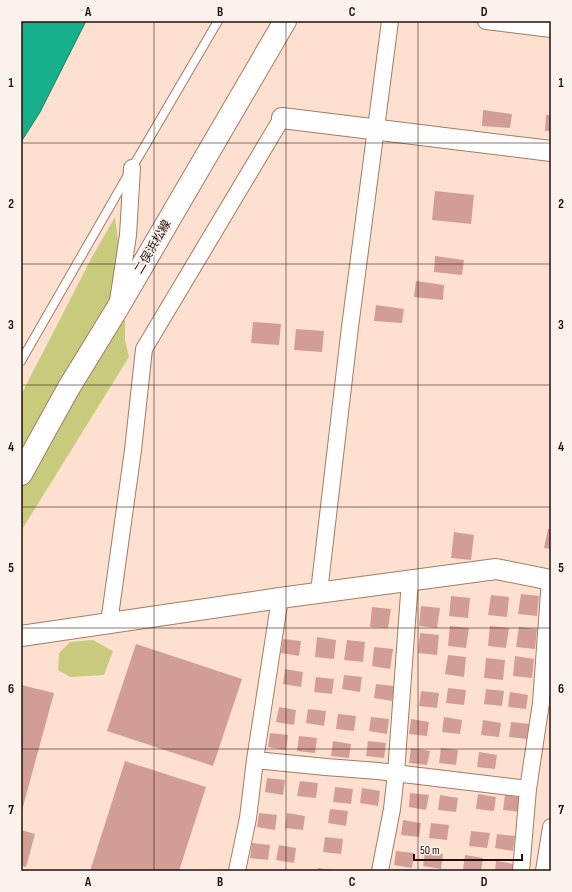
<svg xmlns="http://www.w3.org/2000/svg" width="572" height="892" viewBox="0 0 572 892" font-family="'Sofia Sans Condensed','Noto Sans JP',sans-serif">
  <rect width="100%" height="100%" fill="#fee0d0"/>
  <!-- green -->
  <path fill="#c8cb7c" d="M115,217L125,295V340L129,357L21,531V395L92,257Z
    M93,640L113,651L104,675L70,677L58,670L59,653L70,642Z"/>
  <!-- water -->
  <path fill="#16b08b" stroke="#198063" d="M21,21H86L40,112L21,142Z"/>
  <!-- building -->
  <path fill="#d29d94" d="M483,110L512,114L510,128L482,126Z
    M546,115H551V131H545Z
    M435,191L474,195L471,224L432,220Z
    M435,256L464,260L462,275L434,272Z
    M416,281L444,285L443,300L414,297Z
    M376,305L404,309L402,323L374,321Z
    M253,322L281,324L279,345L251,343Z
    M296,329L324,331L322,352L294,350Z
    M548,529H551V549L544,548Z
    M454,532L474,535L471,560L451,558Z
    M521,594L539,596L537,616L518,614Z
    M491,595L509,597L507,617L488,615Z
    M451,596L470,598L468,618L449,616Z
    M421,606L440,608L437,628L419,626Z
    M372,607L391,609L388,628L370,627Z
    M450,626L469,628L466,648L448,646Z
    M490,626L509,628L506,648L488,646Z
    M519,627L537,629L535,649L516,647Z
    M420,633L439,635L437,655L418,653Z
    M317,637L336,640L334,659L315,657Z
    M283,639L301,641L299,656L281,653Z
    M347,640L365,642L363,662L344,660Z
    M136,644L242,679L213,766L107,731Z
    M374,647L393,649L390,669L372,666Z
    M448,655L466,657L464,677L445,674Z
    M515,656L534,659L532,678L513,676Z
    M486,658L505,660L503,680L484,678Z
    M285,669L303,672L301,687L283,684Z
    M344,675L362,677L360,692L342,689Z
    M316,677L334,679L332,694L314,692Z
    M376,684L394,686L392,701L374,698Z
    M21,685L54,693L21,814Z
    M448,688L466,690L464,705L446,703Z
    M486,689L504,691L502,706L484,704Z
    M421,691L439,693L437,708L419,706Z
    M510,692L528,695L526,709L508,707Z
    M279,707L296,710L294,725L276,722Z
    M308,709L326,711L324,726L306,723Z
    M338,714L356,716L354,731L336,729Z
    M371,717L389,719L387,734L369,731Z
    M444,717L462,720L460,734L442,732Z
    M411,719L429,722L427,736L409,734Z
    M483,720L501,723L499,737L481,735Z
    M511,722L529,724L527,739L509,737Z
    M270,733L288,735L286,750L268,747Z
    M299,736L317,738L315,753L297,751Z
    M333,741L351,744L349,758L331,756Z
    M368,741L386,743L384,758L366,756Z
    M411,748L430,751L427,765L409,763Z
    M441,748L458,750L456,765L439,763Z
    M479,752L497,755L495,769L477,767Z
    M125,761L206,787L179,871H90Z
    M267,778L285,780L283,795L265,792Z
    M300,781L318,783L316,798L297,796Z
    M335,787L353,789L351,804L333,802Z
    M362,788L380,791L378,806L360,803Z
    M410,793L429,795L426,810L409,807Z
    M478,794L496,797L494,811L476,809Z
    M440,795L458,798L456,812L438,810Z
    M505,795L523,798L521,812L503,810Z
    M330,809L348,811L346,826L328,823Z
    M259,813L277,815L275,830L257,827Z
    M287,813L305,816L303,830L285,828Z
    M403,820L421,823L419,837L401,835Z
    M431,823L449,825L447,840L429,838Z
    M21,830L35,834L26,867L21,866Z
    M471,831L490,833L487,848L469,846Z
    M497,834L515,836L513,851L495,848Z
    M325,837L343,839L341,854L323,852Z
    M252,843L270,845L268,860L250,858Z
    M279,845L296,848L294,863L276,860Z
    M396,851L414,853L412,868L394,865Z
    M425,852L443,854L441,869L423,866Z
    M465,855L483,858L481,871L463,870Z
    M496,861L514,864L513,871H495Z
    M318,868L332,870V871H318Z"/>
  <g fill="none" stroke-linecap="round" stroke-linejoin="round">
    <defs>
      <path id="service" d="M21,361L132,168L218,21"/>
      <path id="minor" d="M486,21L551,29
        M118,301L128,235L132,168
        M319,592L350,327L390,21
        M109,623L133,450L144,349L282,118
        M255,760L326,767L378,771L528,789
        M237,871L248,818L255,760L280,598
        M380,871L392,809L396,773L410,580
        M521,871L528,789L541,703L550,579
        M544,871L551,827"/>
      <path id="tertiary" d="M282,118L551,151
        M21,636L280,598L496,569L551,580"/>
      <path id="secondary" d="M21,474L68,389L117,309L285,21"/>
    </defs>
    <!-- service casing -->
    <use href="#service" stroke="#a67a62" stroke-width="10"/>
    <!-- minor casing -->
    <use href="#minor" stroke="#a67a62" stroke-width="18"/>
    <!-- tertiary casing -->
    <use href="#tertiary" stroke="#a67a62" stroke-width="22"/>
    <!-- secondary casing -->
    <use href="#secondary" stroke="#a67a62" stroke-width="24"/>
    <!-- service -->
    <use href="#service" stroke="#fff" stroke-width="8"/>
    <!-- minor -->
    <use href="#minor" stroke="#fff" stroke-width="16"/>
    <!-- tertiary -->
    <use href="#tertiary" stroke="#fff" stroke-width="20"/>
    <!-- secondary -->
    <use href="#secondary" stroke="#fff" stroke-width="22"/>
  </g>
  <!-- grid -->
  <path fill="none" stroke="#211007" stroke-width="1" stroke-opacity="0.55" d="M154,21V871M286,21V871M418,21V871M21,143H551M21,264H551M21,385H551M21,507H551M21,628H551M21,749H551"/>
  <g text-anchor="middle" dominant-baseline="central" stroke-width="3" stroke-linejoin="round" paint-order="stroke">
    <!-- street labels -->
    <g font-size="12" fill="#211007" stroke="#fcf2ed">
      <text transform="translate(153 247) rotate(-60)">二俣浜松線</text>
    </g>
  </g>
  <!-- border -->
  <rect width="572" height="892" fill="none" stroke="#fcf2ed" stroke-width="44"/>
  <!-- scale -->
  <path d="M414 854v6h108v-6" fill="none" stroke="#211007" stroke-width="2"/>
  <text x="420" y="854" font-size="12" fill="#211007" stroke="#fcf2ed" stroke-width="3" paint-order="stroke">50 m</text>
  <rect x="22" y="22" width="528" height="848" fill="none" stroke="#211007" stroke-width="1.5"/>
  <g font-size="13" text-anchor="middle" font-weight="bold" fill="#211007">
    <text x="88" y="16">A</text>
    <text x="220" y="16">B</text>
    <text x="352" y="16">C</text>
    <text x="484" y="16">D</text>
    <text x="11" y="87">1</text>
    <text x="561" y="87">1</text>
    <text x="11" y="208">2</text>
    <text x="561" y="208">2</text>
    <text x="11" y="329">3</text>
    <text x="561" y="329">3</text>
    <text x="11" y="451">4</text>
    <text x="561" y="451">4</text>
    <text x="11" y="572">5</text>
    <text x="561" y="572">5</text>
    <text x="11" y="693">6</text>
    <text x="561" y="693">6</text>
    <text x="11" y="814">7</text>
    <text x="561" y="814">7</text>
    <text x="88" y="886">A</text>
    <text x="220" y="886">B</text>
    <text x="352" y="886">C</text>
    <text x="484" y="886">D</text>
  </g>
</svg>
